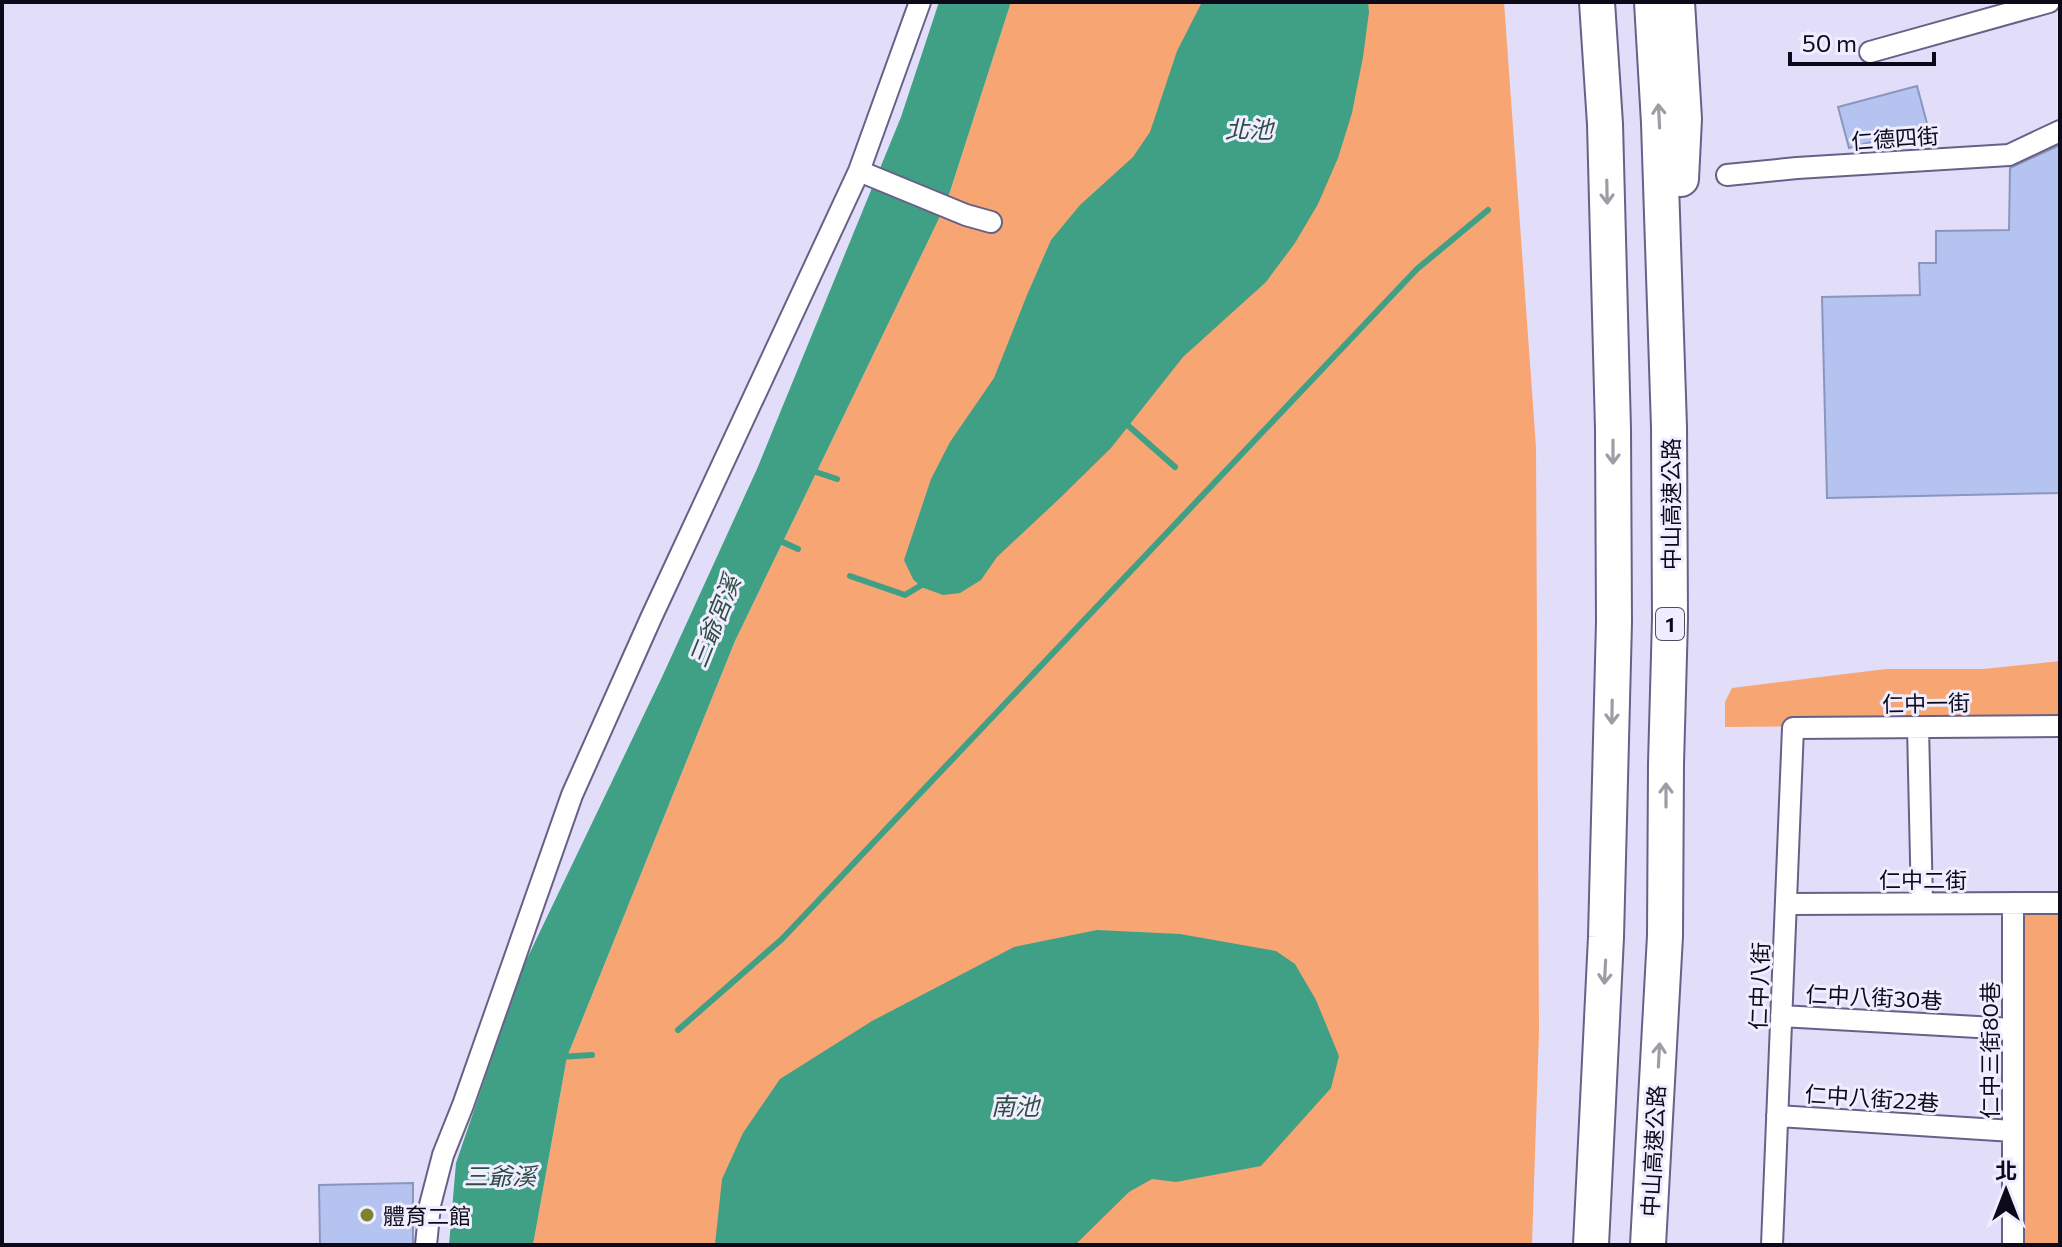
<svg xmlns="http://www.w3.org/2000/svg" width="2062" height="1247" viewBox="0 0 2062 1247" font-family="Commissioner,'Noto Sans TC',sans-serif">
  <rect width="100%" height="100%" fill="#e2def9"/>
  <!-- green -->
  <path fill="#f7a573" d="M1011,2H1504L1536,447L1539,1031L1532,1245H533L567,1057L735,641L946,204Z
    M2060,661V724L1725,727V702L1732,688L1886,669H1983Z
    M2013,903H2060V1245H2013Z"/>
  <!-- water -->
  <path fill="#3fa085" d="M939,2H1011L946,204L735,641L567,1057L533,1245H449L456,1163L523,967L662,677L757,469L901,117Z
    M1202,2H1368L1369,12L1363,57L1352,113L1338,158L1318,204L1295,243L1266,282L1183,357L1111,448L1059,499L997,557L981,580L960,593L943,595L921,587L913,579L904,560L931,479L950,442L994,378L1027,295L1051,240L1080,205L1133,157L1150,132L1177,51Z
    M1097,930L1180,934L1276,951L1295,964L1316,1000L1339,1056L1331,1088L1261,1166L1176,1182L1152,1179L1129,1192L1075,1245H715L722,1179L743,1133L780,1079L872,1021L1014,947Z"/>
  <g fill="none" stroke-linecap="round" stroke-linejoin="round">
    <!-- stream -->
    <path stroke="#3fa085" stroke-width="6" d="M1124,422L1175,467
      M810,470L837,479
      M776,539L798,549
      M850,576L905,595L925,583
      M678,1030L782,939L1417,269L1488,210
      M559,1057L592,1055"/>
  </g>
  <!-- building -->
  <path fill="#b5c3f1" stroke="#8a96bd" stroke-width="2" d="M1917,86L1928,127L1849,148L1838,107Z
    M2060,145V493L1827,498L1822,297L1920,295L1919,263H1936V231L2009,230L2010,168Z
    M413,1183V1245H320L319,1185Z"/>
  <g fill="none" stroke-linecap="round" stroke-linejoin="round">
    <defs>
      <path id="street" d="M1870,52L2049,2
        M859,171L966,215L991,222
        M1727,175L1797,168L2009,155L2060,131
        M1918,727L1922,903
        M2013,903V1245
        M1786,904L2060,903
        M1781,1016L2013,1029
        M1777,1116L2013,1131
        M426,1245L430,1205L443,1155L463,1105L572,795L651,618L859,171L920,2
        M1772,1245L1793,728L2060,726"/>
      <path id="highway" d="M1677,2L1684,119L1681,179
        M1591,1245L1606,937L1614,622L1613,429L1605,124L1597,2
        M1648,1245L1665,936L1666,764L1670,619L1669,427L1659,123L1652,2"/>
    </defs>
    <!-- street casing -->
    <use href="#street" stroke="#676187" stroke-width="24"/>
    <!-- highway casing -->
    <use href="#highway" stroke="#676187" stroke-width="38"/>
    <!-- street -->
    <use href="#street" stroke="#fff" stroke-width="20"/>
    <!-- highway -->
    <use href="#highway" stroke="#fff" stroke-width="34"/>
  </g>
  <!-- one-way arrows -->
  <defs><path id="oneway-shaft" d="M-6 0H5M1.5-3L5.5 0L1.5 3" fill="none" stroke-width="1.6" stroke-linecap="round" stroke-linejoin="round" transform="scale(2)"/></defs>
  <g stroke="#9e9da3">
    <use href="#oneway-shaft" transform="translate(1659 116) rotate(-93)"/>
    <use href="#oneway-shaft" transform="translate(1607 192) rotate(89)"/>
    <use href="#oneway-shaft" transform="translate(1613 452) rotate(90)"/>
    <use href="#oneway-shaft" transform="translate(1612 712) rotate(91)"/>
    <use href="#oneway-shaft" transform="translate(1666 795) rotate(-90)"/>
    <use href="#oneway-shaft" transform="translate(1605 972) rotate(93)"/>
    <use href="#oneway-shaft" transform="translate(1659 1055) rotate(-87)"/>
  </g>
  <!-- markers -->
  <circle fill="#7f822c" stroke="#efedff" stroke-width="3" cx="367" cy="1215" r="8"/>
  <g text-anchor="middle" dominant-baseline="central" stroke-width="6" stroke-linejoin="round" paint-order="stroke">
    <!-- shield labels -->
    <rect fill="#efedff" stroke="#504e5d" stroke-width="2" x="1656" y="608" width="28" height="32" rx="6"/>
    <g font-size="20" font-weight="bold" fill="#0c0a18">
      <text x="1670" y="624">1</text>
    </g>
    <!-- street labels -->
    <g font-size="22" fill="#0c0a18" stroke="#efedff">
      <text transform="translate(1895 138) rotate(-4)">仁德四街</text>
      <text transform="translate(1670 504) rotate(-90)">中山高速公路</text>
      <text transform="translate(1926 703) rotate(-1)">仁中一街</text>
      <text x="1923" y="879">仁中二街</text>
      <text transform="translate(1759 986) rotate(-88)">仁中八街</text>
      <text transform="translate(1874 997) rotate(3)">仁中八街30巷</text>
      <text transform="translate(1989 1050) rotate(-90)">仁中三街80巷</text>
      <text transform="translate(1872 1098) rotate(4)">仁中八街22巷</text>
      <text transform="translate(1653 1151) rotate(-87)">中山高速公路</text>
    </g>
    <!-- poi labels -->
    <g font-size="22" fill="#0c0a18" stroke="#efedff" text-anchor="start">
      <text x="383" y="1215">體育二館</text>
    </g>
    <!-- water labels -->
    <g font-size="24" font-style="italic" fill="#304d44" stroke="#efedff">
      <text x="1249" y="128">北池</text>
      <text transform="translate(714 621) rotate(-68)">三爺宮溪</text>
      <text x="1015" y="1105">南池</text>
      <text x="500" y="1175">三爺溪</text>
    </g>
  </g>
  <!-- border -->
  <rect width="2062" height="1247" fill="none" stroke="#0c0a18" stroke-width="8"/>
  <!-- north arrow -->
  <g transform="translate(2006 1191)" stroke="#efedff" stroke-width="6" paint-order="stroke">
  <path d="M0-6L14 30L0 20L-14 30Z" fill="#0c0a18"/>
  <text y="-12" font-size="22" font-weight="bold" text-anchor="middle" fill="#0c0a18">北</text>
  </g>
  <!-- scale -->
  <path d="M1790 52v12h144v-12" fill="none" stroke="#0c0a18" stroke-width="4"/>
  <text x="1802" y="52" font-size="24" fill="#0c0a18" stroke="#efedff" stroke-width="6" paint-order="stroke">50 m</text>
</svg>
